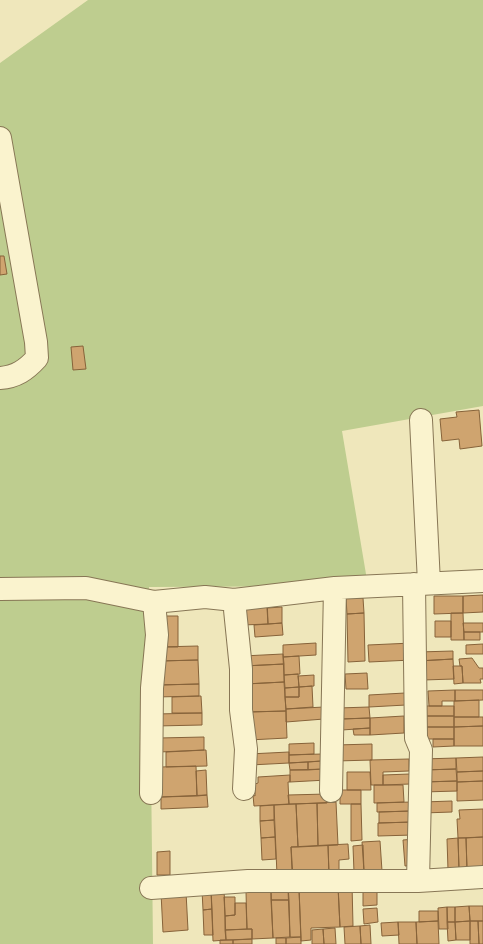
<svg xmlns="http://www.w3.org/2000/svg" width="483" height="944" viewBox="0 0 483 944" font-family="'Noto Serif',serif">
  <rect width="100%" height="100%" fill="#efe7bb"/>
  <!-- green -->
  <path fill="#becd8f" d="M88,0H483V406L342,431L368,586L149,587L153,944H0V63Z"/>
  <!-- building -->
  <path fill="#cfa46f" stroke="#87633a" d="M0,256H4L7,274L0,275Z
    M83,346L86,369L73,370L71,347Z
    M479,410L482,446L460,449L459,439L442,441L440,419L457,417L456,412Z
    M483,595V612L463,613V596Z
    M434,596H463V613L434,614Z
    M267,597L268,624L243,625V603Z
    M346,598H363L364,613L347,614Z
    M282,607V623L268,624L267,608Z
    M364,613L365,661L348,662L347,614Z
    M451,613H463L464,640H451Z
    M166,616H178V647H166Z
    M435,621H451V637H435Z
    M282,623L283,635L255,637L254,625Z
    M463,623H483V632H464Z
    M464,632H480V640H464Z
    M316,643V655L283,657V645Z
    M412,643V660L369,662L368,645Z
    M483,644V654H466V645Z
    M198,646V660L158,661V647Z
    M453,651V659L418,661V652Z
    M283,654L284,664L244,666L243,656Z
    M299,656L300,674L284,675L283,657Z
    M472,658L479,668H483V679H480L481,683H463L462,666H460L459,659Z
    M453,659L454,679L423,680L418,661Z
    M198,660L199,684L161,685V661Z
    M284,664V682L245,684L244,666Z
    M453,666H462L463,683L454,684Z
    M367,673L368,689H346L345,674Z
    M298,674L299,687L285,688L284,675Z
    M314,675V686L299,687L298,676Z
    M284,682L286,711L248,712L246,684Z
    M199,684V696L156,697V685Z
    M312,686L313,707L286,709L285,697H299V687Z
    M299,687V697H285V688Z
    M455,690V701H442V706H429L428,691Z
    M455,690H483V700L455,701Z
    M405,693L406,705L369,707V695Z
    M201,696L202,713H172V697Z
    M479,700V717H454V701Z
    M422,706H454V716H422Z
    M324,707V719L286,722V709Z
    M369,707L370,718L339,719L338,708Z
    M286,711L287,738L249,740L248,712Z
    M202,713V725L156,726V714Z
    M404,716V733L370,735V718Z
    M420,716H454V727H420Z
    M454,717H483V726L454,727Z
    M370,718V728L342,730V719Z
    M483,726V746H454V727Z
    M423,727H454V739H423Z
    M370,728V735H354L353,729Z
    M204,737V750L159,752V738Z
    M433,739H454V746L433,747Z
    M314,743V754L289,755V744Z
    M372,744V760L336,761V745Z
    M206,750L207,766L166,767V752Z
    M289,752V763L250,765L249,754Z
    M322,754V761L289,763V755Z
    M483,757V771L457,772L456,758Z
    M456,758V769L423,770L422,759Z
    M409,759V771L383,772V785H371L370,760Z
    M322,761V769L308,770V762Z
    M308,762V770H290L289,763Z
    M196,766L197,796L161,797L160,767Z
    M327,769V780L290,782V770Z
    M456,769L457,781L423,782V770Z
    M206,770L207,795L197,796L196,771Z
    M483,771V781L457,782V772Z
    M347,772H370L371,790H347Z
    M410,774V784L383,785V775Z
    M290,775V782H288L289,804L254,806L253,795L255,796V784L258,783V777Z
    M457,781V791L423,792V782Z
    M483,781V800L457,801V782Z
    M374,785H403L404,802L374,803Z
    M340,790H361V804H340Z
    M327,794V803L289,804L288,795Z
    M207,795L208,807L161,809V797Z
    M452,801V812L423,813V802Z
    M336,802L338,845L318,846L317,803Z
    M412,802V811L377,812V803Z
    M317,803L318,846L298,847L296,804Z
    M296,804L298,847H291L292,874L277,875L274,805Z
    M351,804H361L362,840L351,841Z
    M274,805V820L260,821V806Z
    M483,809V837L458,838L457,819H460L459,810Z
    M412,811L413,822L379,823V812Z
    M274,820L275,837L261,838L260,821Z
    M413,822V835L378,836V823Z
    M275,837L276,859L262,860L261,838Z
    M483,837V869L467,870L466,838Z
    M458,838L459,870H448L447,839Z
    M458,838H466L467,870H459Z
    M415,839L417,865L405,866L403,840Z
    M380,841L382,871L364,872L362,842Z
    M348,844L349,859L339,860V873H329L328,845Z
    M328,845L329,877L293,876L291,847Z
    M363,845L364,871L354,872L353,846Z
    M170,851V875H157V852Z
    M363,883H377V905L363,906Z
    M352,884L353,926L340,927L338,885Z
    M288,886L289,900H271V887Z
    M338,887L340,927L311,928V940L301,941L299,889Z
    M224,889L226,940L213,941L211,890Z
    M288,889H299L301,937H290Z
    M202,890H211L212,909L203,910Z
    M271,891L273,938L252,939V929H247L246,892Z
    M186,892L188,930L163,932L161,893Z
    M224,897H235V915L225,916Z
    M271,900H289L290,937L273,938Z
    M235,903H246L247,929L225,930V916L235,915Z
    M469,906H483V921H470Z
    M469,906L470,921L455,922V907Z
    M447,907H455V922H447Z
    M447,907L448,929H439L438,908Z
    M377,908L378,922L364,924L363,909Z
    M212,909L213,935H204L203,910Z
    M419,911H438V921L419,922Z
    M438,921L439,944H417L416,922Z
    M470,921H478L479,944H470Z
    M470,921V940H456L455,922Z
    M478,921H483V944H479Z
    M398,922H416L417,944H399Z
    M398,922L399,935L382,936L381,923Z
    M447,922H455L456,940L448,941Z
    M370,925L371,944H361L360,926Z
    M360,926L361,944H345L344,927Z
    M335,928L336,944H324L323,929Z
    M252,929V939L226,940L225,930Z
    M323,929L324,944H312V930Z
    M301,937V944H286V938Z
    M276,938H286V944H276Z
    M252,939V944H233V940Z
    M220,940H233V944H220Z"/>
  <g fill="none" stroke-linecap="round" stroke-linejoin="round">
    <defs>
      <path id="minor" d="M0,138L36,342L37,358C26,370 16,377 0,378
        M421,420L429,583
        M414,584L416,738L421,750L418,881
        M0,589L86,588L154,602L205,597L234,600L335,588L483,581
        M234,600L241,669V710L246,749L244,789
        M331,791L335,588
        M151,793L152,688L157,635L154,602
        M151,888L248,881H418L483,877"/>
    </defs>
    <!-- minor casing -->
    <use href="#minor" stroke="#877655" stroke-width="24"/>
    <!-- minor -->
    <use href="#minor" stroke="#faf3ce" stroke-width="22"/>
  </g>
</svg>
